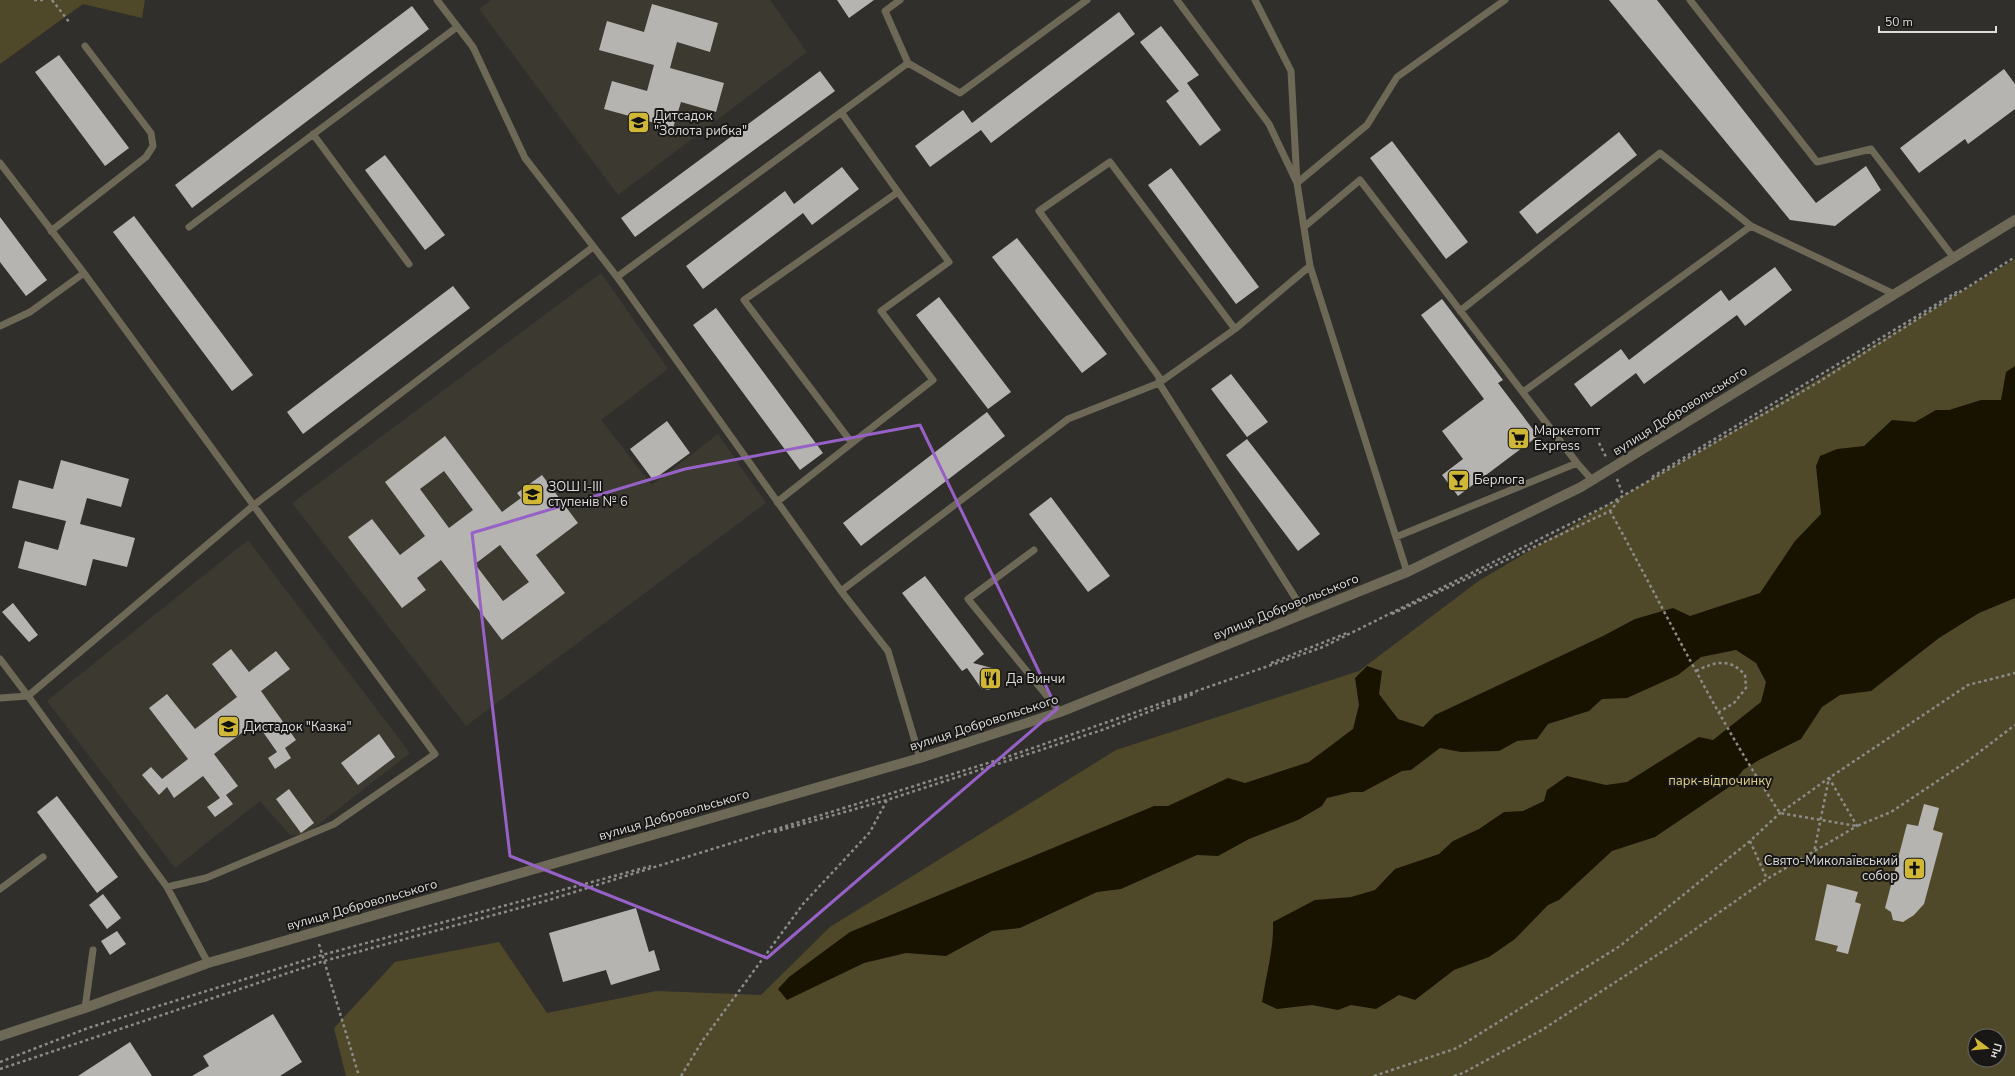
<svg xmlns="http://www.w3.org/2000/svg" width="2015" height="1076" viewBox="0 0 2015 1076" font-family="'Nunito Sans',sans-serif">
  <rect width="100%" height="100%" fill="#302f2c"/>
  <!-- built -->
  <path fill="#3b3930" d="M491,0H770L807,52L618,195L479,9Z
    M601,273L668,369L601,420L652,485L718,434L766,503L466,726L292,503Z
    M248,540L410,753L310,831L302,835H290L260,801L175,868L47,701Z"/>
  <!-- green -->
  <path fill="#504929" fill-rule="evenodd" d="M0,0H145L142,18L83,4L0,64Z
    M2015,259V1076H346L334,1028L395,962L499,942L547,1013L656,991L761,995L830,927L1116,750L1359,671L1480,580L1740,427ZM1975,1036H1999V1060H1975Z"/>
  <!-- water -->
  <path fill="#181300" d="M2015,366V598L1979,613L1939,638L1871,691L1840,695L1822,707L1801,739L1759,760L1743,770L1732,785L1655,837L1612,851L1559,900L1548,905L1515,939L1489,957L1454,970L1415,1000L1399,995L1376,1009L1351,1005L1338,1010L1312,1005L1277,1009L1262,1002C1266,975 1274,949 1273,922L1315,900L1351,897L1375,890L1395,869L1439,854L1453,841L1479,829L1504,812L1523,811L1544,801L1547,790L1567,776L1606,785L1627,782L1699,737L1713,740L1761,702L1766,682L1756,663L1736,650L1701,657L1678,675L1627,698L1602,699L1589,711L1548,724L1537,739L1517,741L1499,751L1461,752L1440,748L1411,770L1402,771L1363,792H1352L1327,798L1322,806L1298,820L1249,839L1218,856L1197,855L1121,889L1097,892L1020,928L992,931L946,956L906,953L864,963L787,1000L778,989L789,977L850,932L1154,806H1168L1228,778L1245,783L1309,762L1353,729L1359,705L1355,678L1367,666L1382,671L1379,694L1398,719L1423,727L1435,715L1603,636L1635,619L1673,608L1690,616L1760,593L1795,541L1821,514L1816,466L1820,456L1837,449L1864,446L1892,420L1915,422L1936,410H1949L1981,400H2001L2006,372Z"/>
  <!-- building -->
  <path fill="#b5b4b0" fill-rule="evenodd" d="M837,0H874L849,18Z
    M1609,0H1657L1816,203L1866,166L1881,190L1835,226L1790,220Z
    M652,4L718,23L710,52L677,42L670,68L724,83L716,112L681,102L673,128L604,109L612,81L647,91L654,65L599,50L607,21L644,32Z
    M412,6L429,29L192,208L175,185Z
    M1119,12L1135,34L991,143L981,130L930,167L915,146L963,110L972,123Z
    M1161,26L1199,75L1187,83L1221,130L1200,146L1166,101L1179,91L1140,42Z
    M59,55L129,148L105,166L35,72Z
    M2004,69L2015,84V109L1968,144L1965,139L1919,173L1900,148Z
    M820,71L835,91L635,237L621,218Z
    M1619,132L1637,155L1537,234L1519,212Z
    M1392,141L1468,242L1446,259L1370,158Z
    M385,155L445,235L425,250L365,170Z
    M842,167L859,189L812,225L803,213L703,289L686,266L785,191L794,204Z
    M1171,168L1259,287L1236,304L1148,185Z
    M134,216L253,375L232,391L113,232Z
    M0,217L47,280L26,296L0,262Z
    M1017,238L1107,354L1082,373L992,257Z
    M1775,267L1792,290L1745,326L1737,315L1644,384L1636,373L1591,407L1574,384L1621,349L1629,360L1721,290L1729,301Z
    M453,286L470,308L303,434L287,412Z
    M939,297L1011,392L988,409L916,315Z
    M1442,299L1503,380L1498,383L1538,436L1458,496L1442,475L1463,459L1442,431L1484,399L1421,315Z
    M716,308L823,453L800,470L693,325Z
    M1231,374L1268,422L1247,437L1211,389Z
    M987,412L1005,436L861,546L843,523Z
    M667,421L690,453L653,480L630,449Z
    M445,436L502,512L521,498L517,493L542,475L578,523L536,555L565,593L502,640L441,560L417,578L426,590L402,608L348,537L372,519L400,555L425,536L385,482ZM444,471L473,510L449,528L420,489ZM500,545L529,582L503,601L475,564Z
    M1247,439L1320,534L1298,551L1226,455Z
    M61,460L129,479L121,507L87,498L80,524L135,538L127,567L93,559L86,586L18,568L25,541L58,550L66,521L12,508L19,480L53,489Z
    M1051,497L1110,576L1088,592L1029,514Z
    M925,576L984,654L973,663L996,669L999,674V682L996,687L988,690L981,688L967,668L962,671L902,593Z
    M13,603L38,635L29,642L2,612Z
    M231,649L249,672L276,651L290,669L261,691L296,740L285,748L291,758L275,769L268,758L277,752L256,722L214,754L238,786L226,795L233,804L215,817L207,807L220,798L203,776L174,798L167,787L159,795L142,775L151,767L162,779L188,759L149,708L167,694L195,729L237,697L212,664Z
    M379,734L395,757L358,785L341,763Z
    M289,789L314,823L301,833L276,799Z
    M57,796L118,877L97,893L37,812Z
    M1924,804L1939,808L1933,830L1943,833L1924,904L1914,915L1903,922L1893,920L1891,912L1885,908L1907,824L1918,826Z
    M1827,884L1858,892L1855,902L1861,904L1848,954L1836,951L1838,946L1815,940Z
    M103,894L121,918L107,929L89,905Z
    M636,908L649,952L654,950L660,970L611,985L606,970L563,982L549,933Z
    M117,931L126,944L110,955L101,941Z
    M273,1014L302,1062L280,1076H192L209,1066L203,1056Z
    M130,1042L152,1076H78Z"/>
  <g fill="none" stroke-linecap="round" stroke-linejoin="round">
    <!-- path -->
    <path stroke="#8b8b88" stroke-width="2.5" stroke-dasharray="3 3" stroke-linecap="butt" d="M34,0H44
      M52,0L70,23
      M1599,443L1606,457
      M1652,477L1960,290
      M1617,479L1623,495
      M1610,511C1666,612 1716,717 1780,813L1857,826L1891,812L1969,760L2015,725
      M1392,614L1610,511L1620,499
      M1271,663L1347,633
      M1696,671C1715,662 1729,657 1745,675L1746,688L1734,703L1719,712
      M774,832L887,800L1105,729L1196,693
      M1750,841L1767,879
      M319,944L359,1076
      M0,1062L88,1028L322,955L651,866
      M0,1069L324,961L549,900L1004,758L1323,647L1604,507L1817,383L2015,257
      M681,1076L703,1040L803,904L870,832L887,800
      M1374,1076L1457,1048L1620,946L1750,841L1780,813L1829,778L1968,685L2015,673
      M1454,1076L1463,1073L1542,1030L1677,942L1767,879L1857,826L1829,778L1814,852"/>
    <!-- lane -->
    <path stroke="#6d6956" stroke-width="7" d="M437,0L473,47L525,158L617,277L841,591L888,651L920,758
      M1177,0L1269,124L1297,183L1367,125L1397,77L1505,0
      M1255,0L1291,71L1297,183L1310,266L1407,572
      M1690,0L1817,162L1871,149L1954,258
      M908,63L960,93L1087,0
      M313,134L409,264
      M0,163L84,273L435,754L334,824L206,878L167,887
      M189,227L457,27
      M1304,227L1360,180L1577,463
      M51,231L146,157L153,146L151,133L85,46
      M617,277L908,63L885,11L900,0
      M1460,311L1660,153L1751,226
      M0,326L30,312L84,273
      M1523,392L1751,226L1894,294
      M852,443L933,380L881,311L949,262L898,192
      M777,502L852,443L744,300L898,192L841,112
      M1396,537L1577,463L1593,481
      M1034,550L968,599L1060,712
      M841,591L1068,419L1159,383L1235,329
      M1305,613L1159,383V377L1039,211L1110,162L1235,329L1310,266
      M0,659L28,696
      M0,698L28,696
      M0,889L43,857
      M208,963L167,887L28,696L254,505L593,247
      M85,1008L93,950"/>
    <!-- street -->
    <path stroke="#6d6956" stroke-width="10" d="M0,1036L85,1008L208,963L920,758L1060,712L1407,572L1581,487L2015,220"/>
  </g>
  <!-- marked area -->
  <path fill="none" stroke="#9861c7" stroke-width="3" stroke-linejoin="round" d="M920,425L1057,709L767,958L510,856L472,533L685,469Z"/>
  <!-- icons -->
  <defs>
    <symbol id="school-square" viewBox="-11 -11 22 22"><rect x="-9" y="-9" width="18" height="18" rx="4" fill="#d1b736" stroke="#181716"/><path d="M0-5L7-2L0 1L-7-2ZM-4 1L0 2.5L4 1V4Q0 6-4 4Z" fill="#111"/></symbol>
    <symbol id="supermarket-square" viewBox="-11 -11 22 22"><rect x="-9" y="-9" width="18" height="18" rx="4" fill="#d1b736" stroke="#181716"/><path d="M-6-5.5h2.5l.6 2H6L4.5 2H-2.5L-4.4-4H-6ZM-1.5 3.2a1.3 1.3 0 1 0 .1 0ZM3 3.2a1.3 1.3 0 1 0 .1 0Z" fill="#111"/></symbol>
    <symbol id="bar-square" viewBox="-11 -11 22 22"><rect x="-9" y="-9" width="18" height="18" rx="4" fill="#d1b736" stroke="#181716"/><path d="M-6-5H6L.8 .8V4.5H3.5V6h-7V4.5H-.8V.8Z" fill="#111"/></symbol>
    <symbol id="restaurant-square" viewBox="-11 -11 22 22"><rect x="-9" y="-9" width="18" height="18" rx="4" fill="#d1b736" stroke="#181716"/><path d="M-5-6h1v4h1v-4h1v4h1v-4h1v5L-1.5 .5V6h-2V.5L-5-1ZM5-6V6H3V1.5H1.5Q1.5-4 5-6Z" fill="#111"/></symbol>
    <symbol id="church-square" viewBox="-11 -11 22 22"><rect x="-9" y="-9" width="18" height="18" rx="4" fill="#d1b736" stroke="#181716"/><path d="M-1.2-6h2.4v3.5h3.3v2.4h-3.3V6h-2.4V-.1h-3.3v-2.4h3.3Z" fill="#111"/></symbol>
  </defs>
  <g fill-rule="evenodd">
    <use href="#school-square" x="626" y="110" width="25" height="25"/>
    <use href="#supermarket-square" x="1506" y="426" width="25" height="25"/>
    <use href="#bar-square" x="1446" y="468" width="25" height="25"/>
    <use href="#school-square" x="520" y="482" width="25" height="25"/>
    <use href="#restaurant-square" x="978" y="666" width="25" height="25"/>
    <use href="#school-square" x="216" y="714" width="25" height="25"/>
    <use href="#church-square" x="1902" y="856" width="25" height="25"/>
  </g>
  <g text-anchor="middle" dominant-baseline="central" stroke-width="4" stroke-linejoin="round" paint-order="stroke">
    <!-- poi labels -->
    <g font-size="13" fill="#dddddb" stroke="#181716" text-anchor="start">
      <text x="654" y="116">Дитсадок<tspan x="654" dy="15">"Золота рибка"</tspan></text>
      <text x="1534" y="431">Маркетопт<tspan x="1534" dy="15">Express</tspan></text>
      <text x="1474" y="480">Берлога</text>
      <text x="548" y="487">ЗОШ І-ІІІ<tspan x="548" dy="15">ступенів № 6</tspan></text>
      <text x="1006" y="679">Да Винчи</text>
      <text x="244" y="727">Дистадок "Казка"</text>
      <text x="1898" y="861" text-anchor="end">Свято-Миколаївський<tspan x="1898" dy="15">собор</tspan></text>
    </g>
    <!-- street labels -->
    <g font-size="13" fill="#dddddb" stroke="#181716">
      <text transform="translate(1680 411) rotate(-32)">вулиця Добровольського</text>
      <text transform="translate(1286 607) rotate(-22)">вулиця Добровольського</text>
      <text transform="translate(984 723) rotate(-18)">вулиця Добровольського</text>
      <text transform="translate(674 815) rotate(-16)">вулиця Добровольського</text>
      <text transform="translate(362 905) rotate(-16)">вулиця Добровольського</text>
    </g>
    <!-- park labels -->
    <g font-size="13" fill="#e0d087" stroke="#181716">
      <text x="1720" y="781">парк-відпочинку</text>
    </g>
  </g>
  <!-- north arrow -->
  <g transform="translate(1987 1048) rotate(106)"><circle r="19" fill="#181716" stroke="#676665"/>
  <path d="M0-3L7 15L0 10L-7 15Z" fill="#d1b736"/>
  <text y="-6" font-size="11" font-weight="bold" text-anchor="middle" fill="#dddddb">Пн</text>
  </g>
  <!-- scale -->
  <path d="M1879 26v6h117v-6" fill="none" stroke="#dddddb" stroke-width="2"/>
  <text x="1885" y="26" font-size="12" fill="#dddddb" stroke="#181716" stroke-width="3" paint-order="stroke">50 m</text>
</svg>
